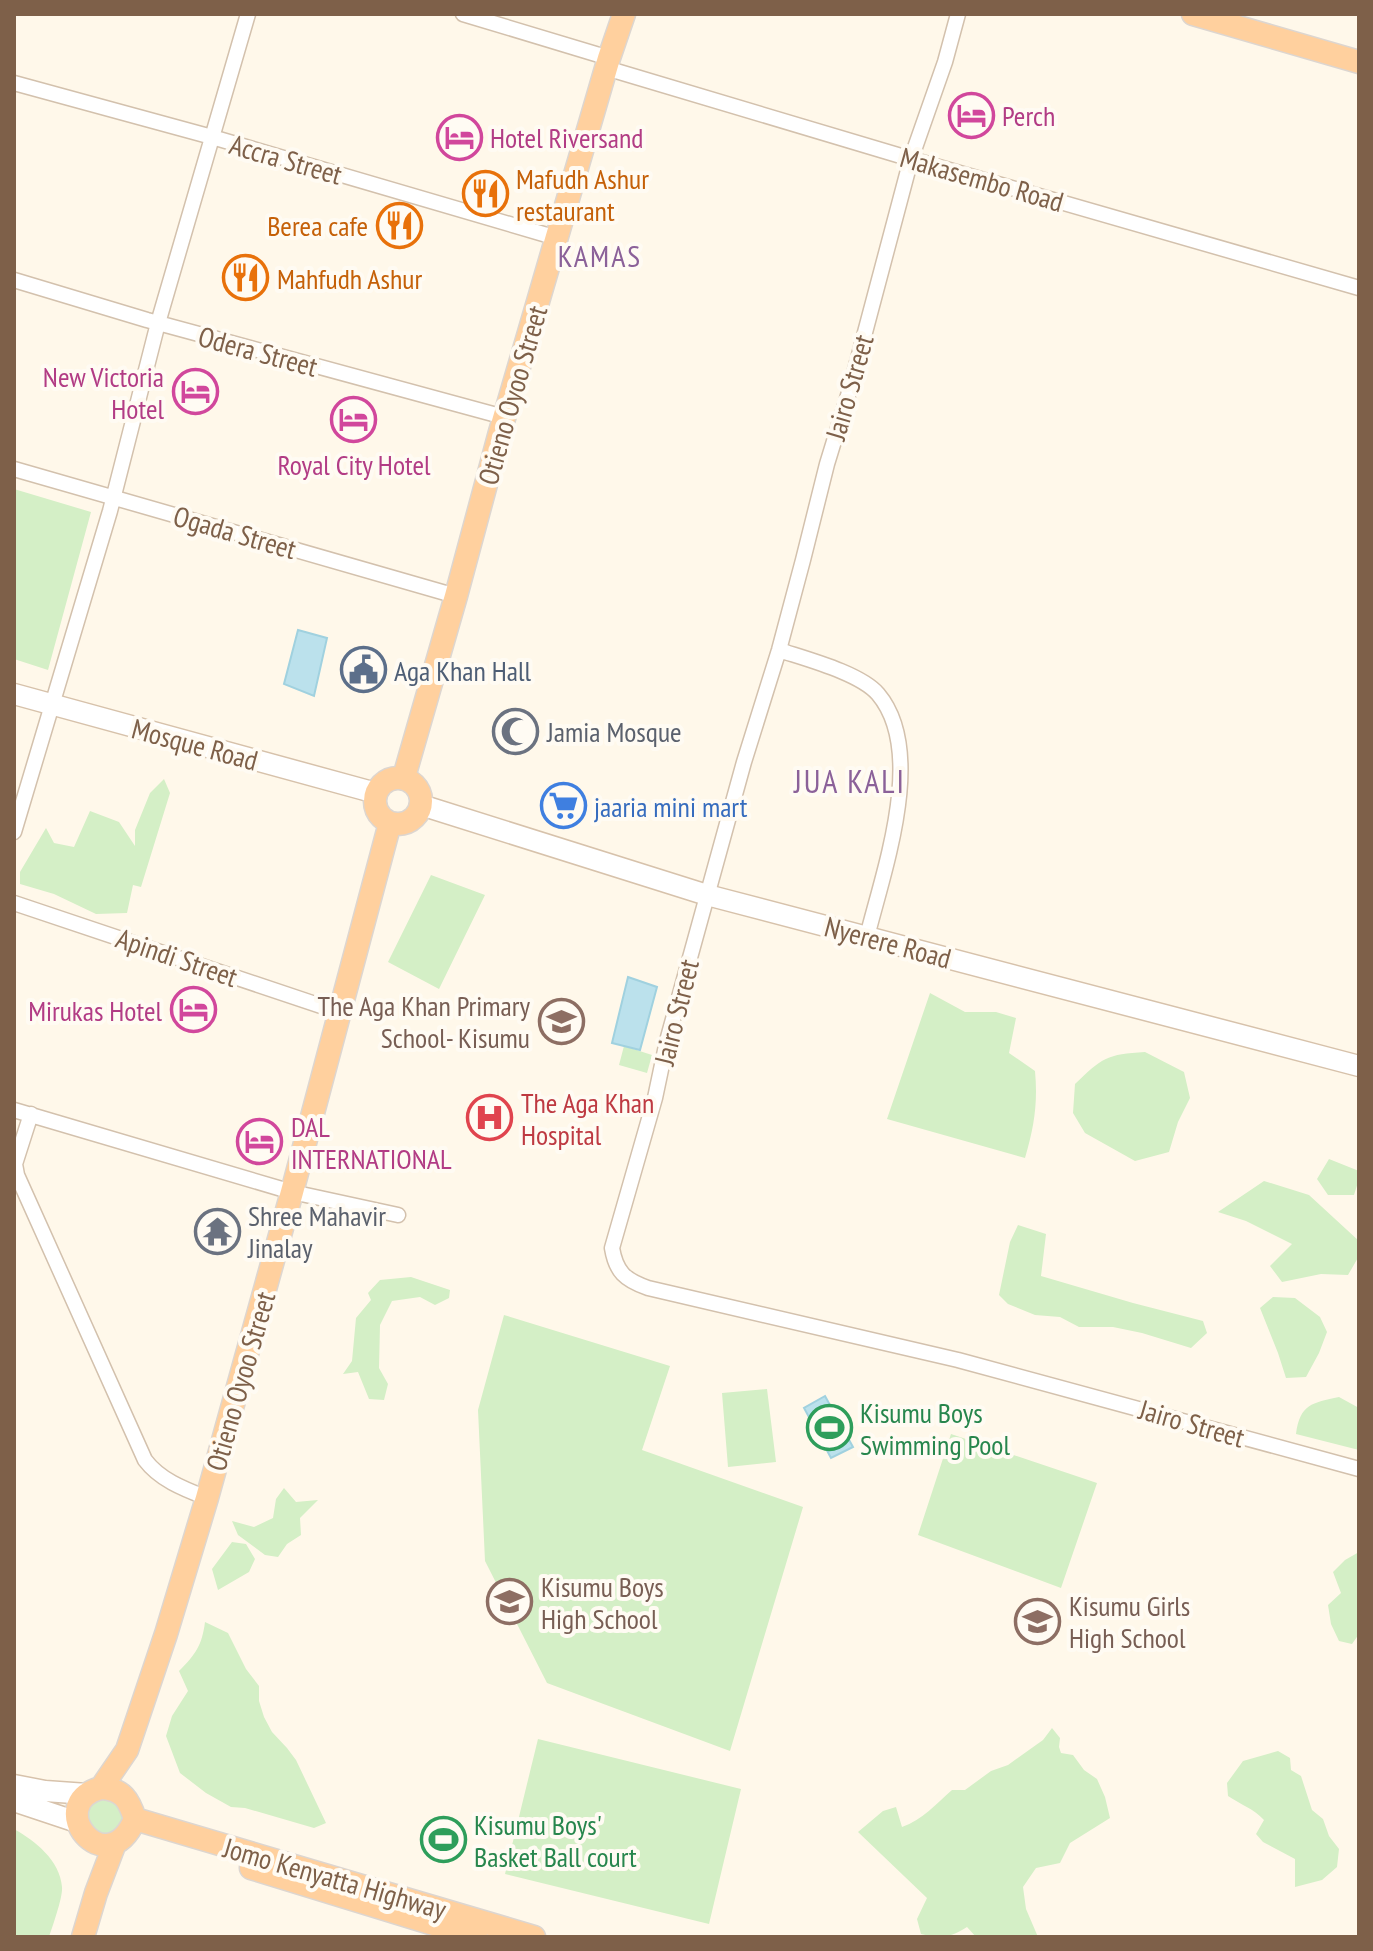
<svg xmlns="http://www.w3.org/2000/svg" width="1373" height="1951" viewBox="0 0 1373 1951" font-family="'PT Sans Narrow',sans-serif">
  <rect width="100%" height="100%" fill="#fff8ea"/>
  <!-- green -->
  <path fill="#d4efc6" d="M14,489L91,512L48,670L14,659Z
    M164,779L170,793L141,887L133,885L127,913L96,914L54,894L20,884V872L46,828L54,843L74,847L90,811L119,822L135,846V830L150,793Z
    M431,875L485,895L439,989L388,962Z
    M930,993L965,1012H996L1016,1018L1009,1053L1035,1071C1038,1103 1034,1128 1025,1158L887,1119Z
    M624,1046L652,1055L647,1073L619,1065Z
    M1145,1052L1184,1072L1190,1098L1178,1122L1169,1152L1135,1161L1085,1133L1073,1113L1075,1084C1102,1058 1107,1054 1145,1052Z
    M1329,1159L1359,1171V1179L1354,1195H1328L1317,1179Z
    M1264,1181L1309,1195L1359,1241V1256L1348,1275L1321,1274L1282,1282L1270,1266L1292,1244L1246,1221L1218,1212Z
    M1018,1225L1046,1234L1041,1276L1133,1303L1203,1321L1207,1333L1191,1348L1142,1333L1113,1327H1079L1060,1317L1035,1315L1008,1304L999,1295L1010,1242Z
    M411,1277L450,1290L449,1298L435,1305L420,1297L392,1301L380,1325L379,1368L388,1384L384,1400L369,1399L358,1372L343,1374L352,1361L356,1318L371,1300L368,1293L380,1280Z
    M1273,1297L1295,1298L1320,1317L1327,1332L1319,1353L1306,1377L1286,1378L1278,1353L1260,1308Z
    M504,1315L670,1366L642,1450L803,1507L730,1751L547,1683L485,1561L478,1410Z
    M767,1389L776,1462L728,1467L722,1393Z
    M1339,1397L1359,1408V1450L1296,1434C1300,1404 1312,1403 1339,1397Z
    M951,1434L1097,1483L1061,1588L918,1535Z
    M284,1488L296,1502L318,1500L300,1518L301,1535L287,1544L278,1557L265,1555L238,1535L232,1521L254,1527L273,1518L276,1499Z
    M232,1542L246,1544L255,1559L249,1572L218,1590L212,1569Z
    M1359,1552V1634L1352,1644L1339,1641L1331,1624L1328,1605L1341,1593L1333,1572L1345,1560Z
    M205,1622L228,1633L246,1669L259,1686V1701L264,1717L272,1732L287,1748L296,1760L326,1823L314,1828L245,1808L231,1807L206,1793L180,1773L166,1736L172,1716L188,1691L179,1671C196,1654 202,1645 205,1622Z
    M1052,1728L1060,1738L1059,1747L1061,1753L1073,1755L1084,1770L1097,1779L1105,1797L1110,1818L1070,1843L1060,1863L1036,1868L1023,1887L1026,1909L1038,1937H976L967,1927C949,1938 942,1939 921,1934L917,1919L927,1898L858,1832L883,1811L896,1807L902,1827C922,1820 936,1804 952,1790H965L991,1771L1008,1765L1043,1740Z
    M538,1739L741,1789L709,1924L505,1874Z
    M1278,1751L1290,1758L1291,1770L1301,1776L1312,1810L1323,1819L1329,1836L1339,1849L1337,1867L1322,1880L1295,1887V1859L1263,1842L1256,1834L1264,1820C1253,1808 1241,1805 1228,1796L1227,1783L1243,1761Z
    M95,1792L126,1803L121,1837L87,1835V1798Z
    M425,1823L465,1832L461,1855L421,1848Z
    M14,1829C35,1841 60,1860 62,1887C63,1897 53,1925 49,1937H14Z"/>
  <!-- water -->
  <path fill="#bbe1ec" stroke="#a0d1df" stroke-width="2" d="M298,630L327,638L314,696L284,684Z
    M628,977L657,987L640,1050L612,1043Z
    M825,1396L853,1447L831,1458L804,1408Z"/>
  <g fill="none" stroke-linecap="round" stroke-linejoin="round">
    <defs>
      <path id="minor" d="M463,14L609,58
        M958,14L945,62L911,159L850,389L827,464L803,560L779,650L744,762L667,1041L655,1098L612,1248C616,1272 625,1280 648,1288L958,1360L1359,1469
        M606,68L911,159L1359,288
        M14,83L212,137L557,238
        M14,280L147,320L504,417
        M14,469L456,596
        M779,650C806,659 860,673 878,694C927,752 883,872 867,937
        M14,832L110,511L158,323L248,14
        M14,903L339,1012
        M14,1110L292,1192L398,1215
        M31,1114L15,1164L17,1175L145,1460C160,1480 184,1489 207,1498"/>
      <path id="secondary" d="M14,694L376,793
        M421,805L707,895L1359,1066
        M14,1785L45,1791L87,1794
        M14,1801L77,1822"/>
      <path id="trunk" d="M1193,14L1359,62
        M404,777L456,596L500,432L609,58L624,14
        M375 801a23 23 0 1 1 46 0a23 23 0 1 1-46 0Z
        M101,1788L127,1750L166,1634L207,1498L292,1192L390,823
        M101,1788C123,1789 129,1800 135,1819C106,1886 42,1804 101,1788Z
        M135,1819L534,1937
        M251,1868L476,1937
        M83,1937L96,1893L115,1843"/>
    </defs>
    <!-- minor casing -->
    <use href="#minor" stroke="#d3c1ad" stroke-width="17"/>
    <!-- secondary casing -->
    <use href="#secondary" stroke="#d7c2ab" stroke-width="23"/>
    <!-- trunk casing -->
    <use href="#trunk" stroke="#ddd6d0" stroke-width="25"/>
    <!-- minor -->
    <use href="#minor" stroke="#fff" stroke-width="14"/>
    <!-- secondary -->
    <use href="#secondary" stroke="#fff" stroke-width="20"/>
    <!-- trunk -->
    <use href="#trunk" stroke="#ffd09e" stroke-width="22"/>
  </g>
  <!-- icons -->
  <defs>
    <symbol id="hotel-ring" viewBox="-11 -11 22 22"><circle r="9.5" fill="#fffbf3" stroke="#d1479c" stroke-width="1.5"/><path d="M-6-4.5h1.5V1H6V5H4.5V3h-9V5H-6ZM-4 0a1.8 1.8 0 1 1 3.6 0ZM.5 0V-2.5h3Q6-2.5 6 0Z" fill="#d1479c"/></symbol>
    <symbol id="restaurant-ring" viewBox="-11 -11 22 22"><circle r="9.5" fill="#fffbf3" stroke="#e8710a" stroke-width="1.5"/><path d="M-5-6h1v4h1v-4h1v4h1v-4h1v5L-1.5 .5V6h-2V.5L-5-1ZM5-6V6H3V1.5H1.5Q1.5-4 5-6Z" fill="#e8710a"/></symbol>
    <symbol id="civic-ring" viewBox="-11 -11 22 22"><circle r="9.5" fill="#fffbf3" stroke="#5c6f8a" stroke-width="1.5"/><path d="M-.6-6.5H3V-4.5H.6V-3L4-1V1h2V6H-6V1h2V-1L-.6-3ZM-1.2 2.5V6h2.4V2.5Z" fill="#5c6f8a"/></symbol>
    <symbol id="mosque-ring" viewBox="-11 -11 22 22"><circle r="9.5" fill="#fffbf3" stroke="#6b7280" stroke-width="1.5"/><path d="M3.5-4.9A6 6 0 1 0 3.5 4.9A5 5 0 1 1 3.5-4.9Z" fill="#6b7280"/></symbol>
    <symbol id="supermarket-ring" viewBox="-11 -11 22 22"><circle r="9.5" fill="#fffbf3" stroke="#3f7fe0" stroke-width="1.5"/><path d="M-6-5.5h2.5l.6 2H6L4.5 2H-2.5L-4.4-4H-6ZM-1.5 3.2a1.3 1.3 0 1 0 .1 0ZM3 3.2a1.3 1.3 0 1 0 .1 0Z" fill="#3f7fe0"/></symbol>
    <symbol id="school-ring" viewBox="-11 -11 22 22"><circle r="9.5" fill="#fffbf3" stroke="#8d6e63" stroke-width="1.5"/><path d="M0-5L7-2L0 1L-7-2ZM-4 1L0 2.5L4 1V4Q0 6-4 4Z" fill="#8d6e63"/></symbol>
    <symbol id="hospital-ring" viewBox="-11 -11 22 22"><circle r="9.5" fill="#fffbf3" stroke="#e0444e" stroke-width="1.5"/><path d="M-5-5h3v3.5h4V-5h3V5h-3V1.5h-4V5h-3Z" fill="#e0444e"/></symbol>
    <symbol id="temple-ring" viewBox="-11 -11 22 22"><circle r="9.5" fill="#fffbf3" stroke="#6b7280" stroke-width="1.5"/><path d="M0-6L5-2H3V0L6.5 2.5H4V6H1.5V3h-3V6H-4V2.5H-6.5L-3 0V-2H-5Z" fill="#6b7280"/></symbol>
    <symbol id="stadium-ring" viewBox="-11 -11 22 22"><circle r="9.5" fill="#fffbf3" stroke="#2e9e5b" stroke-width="1.5"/><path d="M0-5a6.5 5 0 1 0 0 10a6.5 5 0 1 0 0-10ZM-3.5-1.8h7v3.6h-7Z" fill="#2e9e5b"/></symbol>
  </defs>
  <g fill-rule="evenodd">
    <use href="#hotel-ring" x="946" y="90" width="51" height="51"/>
    <use href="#hotel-ring" x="434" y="112" width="51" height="51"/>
    <use href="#restaurant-ring" x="460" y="168" width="51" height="51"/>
    <use href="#restaurant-ring" x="374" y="200" width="51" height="51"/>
    <use href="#restaurant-ring" x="220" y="252" width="51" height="51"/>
    <use href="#hotel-ring" x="170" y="366" width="51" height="51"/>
    <use href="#hotel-ring" x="328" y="394" width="51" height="51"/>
    <use href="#civic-ring" x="338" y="644" width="51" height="51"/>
    <use href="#mosque-ring" x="490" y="706" width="51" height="51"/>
    <use href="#supermarket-ring" x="538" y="780" width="51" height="51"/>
    <use href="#hotel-ring" x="168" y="984" width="51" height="51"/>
    <use href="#school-ring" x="536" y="996" width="51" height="51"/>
    <use href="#hospital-ring" x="464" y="1092" width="51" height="51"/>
    <use href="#hotel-ring" x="234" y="1116" width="51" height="51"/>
    <use href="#temple-ring" x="192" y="1206" width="51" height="51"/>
    <use href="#stadium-ring" x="804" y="1402" width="51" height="51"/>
    <use href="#school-ring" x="484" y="1576" width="51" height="51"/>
    <use href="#school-ring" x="1012" y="1596" width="51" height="51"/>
    <use href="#stadium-ring" x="418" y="1814" width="51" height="51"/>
  </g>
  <g text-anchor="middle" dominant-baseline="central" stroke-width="8" stroke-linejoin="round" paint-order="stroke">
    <!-- hotel labels -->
    <g font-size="28" fill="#b23c85" stroke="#fffbf3" text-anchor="start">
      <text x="1002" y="115">Perch</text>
      <text x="490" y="137">Hotel Riversand</text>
      <text x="164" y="376" text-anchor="end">New Victoria<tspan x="164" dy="32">Hotel</tspan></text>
      <text x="354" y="464" text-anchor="middle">Royal City Hotel</text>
      <text x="162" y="1010" text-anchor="end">Mirukas Hotel</text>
      <text x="291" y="1126">DAL<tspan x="291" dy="32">INTERNATIONAL</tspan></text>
    </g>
    <!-- street labels -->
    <g font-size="28" fill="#7e6049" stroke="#fffbf3">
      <text transform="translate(286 159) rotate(16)">Accra Street</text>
      <text transform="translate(982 179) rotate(16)">Makasembo Road</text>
      <text transform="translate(258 351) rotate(15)">Odera Street</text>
      <text transform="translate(849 387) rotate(-74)">Jairo Street</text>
      <text transform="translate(512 395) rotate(-74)">Otieno Oyoo Street</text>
      <text transform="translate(235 532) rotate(16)">Ogada Street</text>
      <text transform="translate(195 744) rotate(15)">Mosque Road</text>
      <text transform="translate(888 942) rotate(15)">Nyerere Road</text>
      <text transform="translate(177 957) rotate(19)">Apindi Street</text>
      <text transform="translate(676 1012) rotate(-76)">Jairo Street</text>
      <text transform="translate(240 1381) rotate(-74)">Otieno Oyoo Street</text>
      <text transform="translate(1192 1423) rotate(16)">Jairo Street</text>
      <text transform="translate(335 1878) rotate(16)">Jomo Kenyatta Highway</text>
    </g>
    <!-- food labels -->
    <g font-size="28" fill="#c56008" stroke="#fffbf3" text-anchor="start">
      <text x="516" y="178">Mafudh Ashur<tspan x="516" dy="32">restaurant</tspan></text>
      <text x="368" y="225" text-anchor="end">Berea cafe</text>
      <text x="277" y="278">Mahfudh Ashur</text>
    </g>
    <!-- service labels -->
    <g font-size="28" fill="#4e5e75" stroke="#fffbf3" text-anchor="start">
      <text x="394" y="670">Aga Khan Hall</text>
    </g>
    <!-- worship labels -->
    <g font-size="28" fill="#5b616d" stroke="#fffbf3" text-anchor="start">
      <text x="547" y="731">Jamia Mosque</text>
      <text x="248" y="1215">Shree Mahavir<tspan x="248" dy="32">Jinalay</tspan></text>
    </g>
    <!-- shop labels -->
    <g font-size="28" fill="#366cbe" stroke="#fffbf3" text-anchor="start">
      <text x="594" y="806">jaaria mini mart</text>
    </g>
    <!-- education labels -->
    <g font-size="28" fill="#785e54" stroke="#fffbf3" text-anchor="start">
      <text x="530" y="1005" text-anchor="end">The Aga Khan Primary<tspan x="530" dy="32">School- Kisumu</tspan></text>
      <text x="541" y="1586">Kisumu Boys<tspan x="541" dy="32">High School</tspan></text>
      <text x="1069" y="1605">Kisumu Girls<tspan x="1069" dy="32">High School</tspan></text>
    </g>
    <!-- health labels -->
    <g font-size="28" fill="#be3a42" stroke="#fffbf3" text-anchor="start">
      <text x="521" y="1102">The Aga Khan<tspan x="521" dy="32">Hospital</tspan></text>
    </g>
    <!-- leisure labels -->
    <g font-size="28" fill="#27864d" stroke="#fffbf3" text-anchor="start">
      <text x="860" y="1412">Kisumu Boys<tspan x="860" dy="32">Swimming Pool</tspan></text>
      <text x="474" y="1824">Kisumu Boys'<tspan x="474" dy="32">Basket Ball court</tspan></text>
    </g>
    <!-- neighbourhood labels -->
    <g font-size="30" letter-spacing="2" fill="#8b6199" stroke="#fffbf3">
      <text x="600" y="255">KAMAS</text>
    </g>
    <!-- quarter labels -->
    <g font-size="32" letter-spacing="2" fill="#8b6199" stroke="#fffbf3">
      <text x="850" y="781">JUA KALI</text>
    </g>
  </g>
  <!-- border -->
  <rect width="1373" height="1951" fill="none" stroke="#7e6049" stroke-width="32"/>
</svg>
